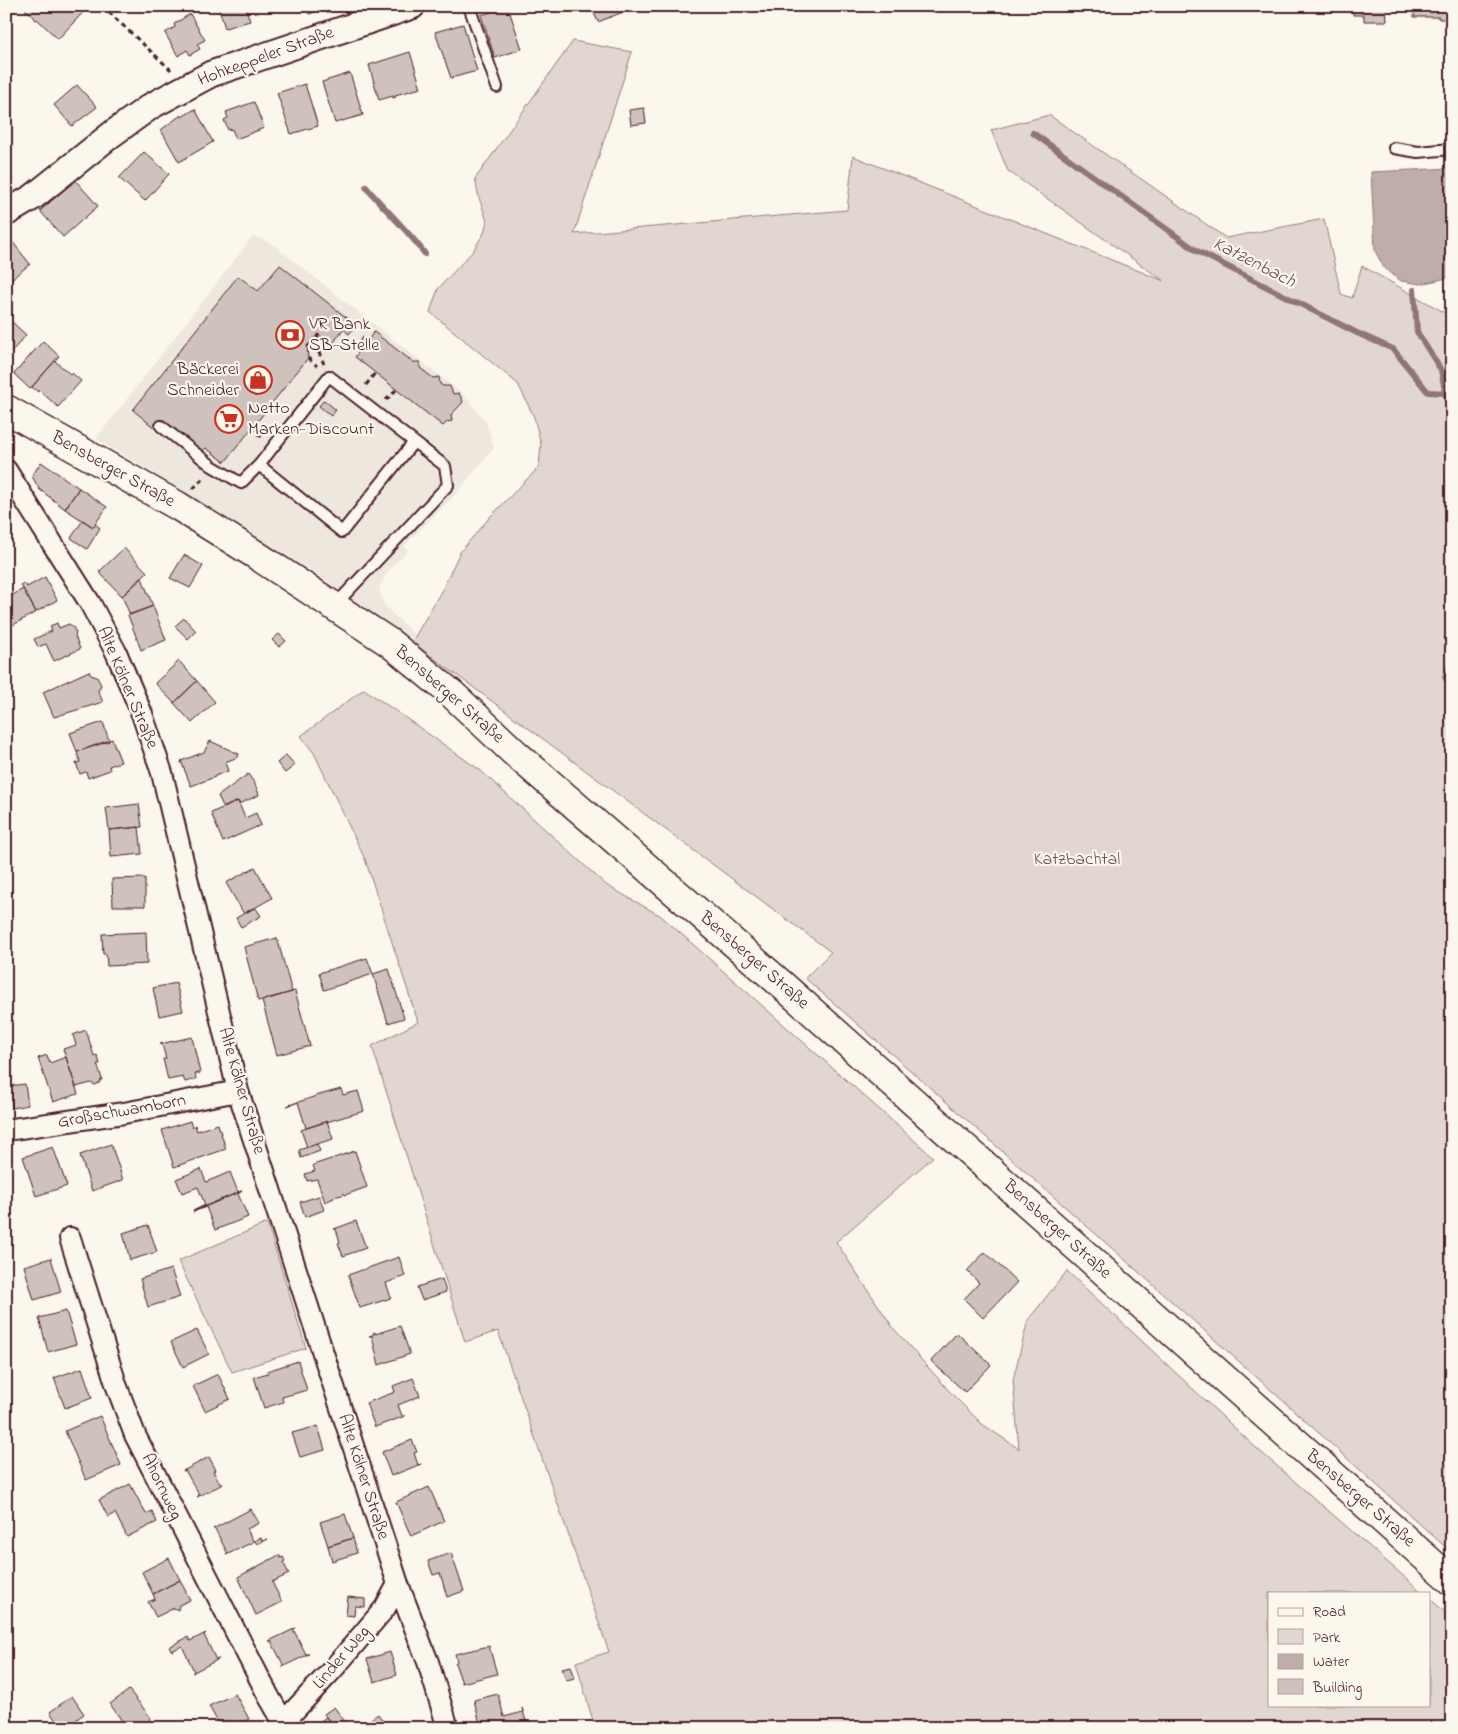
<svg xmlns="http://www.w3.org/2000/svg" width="1458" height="1734" viewBox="0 0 1458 1734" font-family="'Indie Flower',sans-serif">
  <rect width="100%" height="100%" fill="#fbf7ec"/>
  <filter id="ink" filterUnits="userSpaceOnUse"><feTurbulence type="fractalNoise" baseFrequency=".02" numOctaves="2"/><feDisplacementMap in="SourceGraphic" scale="10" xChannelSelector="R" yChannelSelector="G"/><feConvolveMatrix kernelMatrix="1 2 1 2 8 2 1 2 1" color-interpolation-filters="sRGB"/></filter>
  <g filter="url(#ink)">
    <!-- built -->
    <path fill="#eee7de" d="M253,236L272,244L465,396L486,422L494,448L456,494L404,546L408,551L387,572L379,589L383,604L415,635L411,641L312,571L192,496L96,439Z"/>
    <!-- green -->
    <path fill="#e2d7d0" stroke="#967b7e" d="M573,41L632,52L574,234L847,210L853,156L1164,281L1008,171L991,130L1049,115L1226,238L1324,219L1341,294L1352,298L1362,266L1449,315L1452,313V1553C1238,1359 1022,1168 805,978L831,952L412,642L443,588L460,552L490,517L539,467L541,444L534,417L518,384L430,312L438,289L473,251L484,233L487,221L479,198L475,179Z
      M364,689L480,770L606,885L661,916L933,1157L836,1242L894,1329L951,1393L982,1424L1019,1449L1013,1380L1028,1320L1067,1271L1255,1447L1423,1593H1269V1705H1429V1598L1452,1618V1728H595L576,1662L609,1652L498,1331L465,1342L372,1046L418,1022L365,859L314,753L301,736Z
      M267,1223L306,1348L232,1372L178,1261Z"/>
    <!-- water -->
    <path fill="#bfadaa" stroke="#907477" d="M1452,168V273L1447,278L1421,284L1401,281L1384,268L1375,251L1371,172Z"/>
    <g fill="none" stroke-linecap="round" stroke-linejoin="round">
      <!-- stream -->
      <path stroke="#907477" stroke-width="6" d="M1033,133L1197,251L1357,333L1393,349L1428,392L1445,393L1452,415
        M366,187C386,211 407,229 425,254
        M1414,290L1417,332L1441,370L1446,396
        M1452,443V448
        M1452,661L1445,677L1452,685"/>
    </g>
    <!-- building -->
    <path fill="#cfc2bc" stroke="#4a1f2b" d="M23,6H89L58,39L37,19L36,20L34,19L35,18L28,11L25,10L26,9Z
      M218,6H245L250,21L225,28Z
      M306,6H329V7L309,14Z
      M591,6H621L623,12L598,22Z
      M1353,6H1386L1387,21H1364V15H1353Z
      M1414,6H1449V19H1439V17H1414Z
      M508,7L522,49L495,58L481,15Z
      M190,14L205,40L197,44L200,49L190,55L187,50L178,56L165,33L175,27L174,24Z
      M463,24L477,71L451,78L435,32Z
      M410,52L421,88L395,95L396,97L393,98V96L379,100L369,65Z
      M350,73L363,115L335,123L322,82Z
      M305,84L318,126L291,134L277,93Z
      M77,85L97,107L72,126L54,105Z
      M254,102L264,128L236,139L232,129L228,130L224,120L228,118L226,112Z
      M644,108L646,123L631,125L629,110Z
      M195,109L213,142L179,162L161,130L181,115L182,117Z
      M144,152L169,174L145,201L119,178Z
      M75,180L98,206L63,237L40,211Z
      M11,240L30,264L9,281L6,277V244Z
      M280,265L356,325L349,334L343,329L332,345L318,334L307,346L308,358L225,462L206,448L202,452L164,420L157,430L133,410L238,276L258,291Z
      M10,320L26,335L6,358V323Z
      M374,332L413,362H420V368L433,378L439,377L440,384L443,386H450L453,394L459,393L463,402L451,415L452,421L447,422L443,426L355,357L362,347L359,343L363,337L367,341Z
      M43,341L59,356L30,389L14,374Z
      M55,361L71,375L72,373L81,381L58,407L39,390L38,392L32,387Z
      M324,400L336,410L331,416L319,406Z
      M41,462L79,488L65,509L39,489L32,476Z
      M79,488L107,507L93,527L65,509Z
      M83,520L93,527L95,524L100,528L87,549L71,538Z
      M124,548L147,572L122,596L99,572Z
      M184,555L203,566L190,588L170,578Z
      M45,577L57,600L36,612L21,585L25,583L27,587Z
      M142,578L153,606L130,615L122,596Z
      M23,589L36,612L13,625L12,623L8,625L6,623V599Z
      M153,606L166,640L141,650L128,615Z
      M184,618L196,631L188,639L175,626Z
      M57,623L59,628L69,624L73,627L76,633L75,636L80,649L54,661L46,644L38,647L34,639L52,631L50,626Z
      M279,634L286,641L279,647L272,640Z
      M179,661L197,681L174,703L155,683Z
      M89,671L91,675L97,677L101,685L98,691L103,702L54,717L43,692Z
      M197,681L215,702L192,723L174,703Z
      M103,722L109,741L77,752L70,733Z
      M112,739L121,762L109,766L110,770L88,778L86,772L80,774L76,763L80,762L77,752Z
      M210,741L239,754L238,757L225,762L228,771L215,776V777L191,786L181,761L204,752Z
      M286,755L295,765L285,773L277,763Z
      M248,774L255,784L259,795L239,804L238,801L224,808L218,796Z
      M238,801L245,818L256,813L261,825L223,842L211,813Z
      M139,804L142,827L109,830L106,808Z
      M139,827L142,854L111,857L109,830Z
      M255,867L272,898L244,914L226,883Z
      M145,878V906H113L112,879Z
      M255,907L261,916L241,927L236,918Z
      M146,932L147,964L107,966L106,954H103L102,934Z
      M277,938L292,992L258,1001L244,947Z
      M367,958L373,974L324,990L319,973Z
      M389,969L404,1018L388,1023L373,974Z
      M176,983L183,1011L159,1016L153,988Z
      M295,991L310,1046L277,1055L262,1001Z
      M86,1030L94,1056L97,1055L100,1064H97L102,1079L99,1083L95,1085L91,1083L76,1087L63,1049L76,1045L73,1035Z
      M192,1037L200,1073L195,1074L196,1079L185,1082L183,1077L168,1080L163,1059H166L162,1044H160Z
      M47,1055L50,1063L66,1057L78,1094L53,1102L38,1058Z
      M25,1084L28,1105L12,1108L9,1086Z
      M341,1089L343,1095L358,1091L364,1111L306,1128L298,1102L287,1106L319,1095Z
      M190,1121L192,1127L195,1125L197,1131L218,1124L226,1149L174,1167L162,1130Z
      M327,1121L333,1139L307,1147L301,1130Z
      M111,1144L123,1180L92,1191L80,1155Z
      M317,1144L320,1151L301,1158L299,1150Z
      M53,1147L67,1186L36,1196L23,1157Z
      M355,1151L367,1187L345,1195L344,1193L342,1195L333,1197L334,1198L325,1202L317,1179L307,1181L305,1174L315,1171L313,1165Z
      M201,1169L206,1182L230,1172L238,1192L242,1191L193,1211L205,1205L198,1187L182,1193L176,1179Z
      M242,1191L238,1194L248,1217L215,1230L206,1207L193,1212Z
      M319,1196L324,1210L305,1217L300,1202Z
      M356,1221L366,1248L343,1256L338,1243L340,1242L336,1229H334Z
      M148,1225L157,1252L130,1260L123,1233Z
      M985,1252L1017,1282L983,1318L964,1299L979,1283L967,1271Z
      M399,1257L405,1276L386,1283L391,1298L360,1308L348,1275Z
      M51,1258L61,1292L34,1300L24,1266Z
      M171,1269L180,1297L148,1307L140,1279Z
      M442,1279L446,1292L422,1300L417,1287Z
      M66,1311L76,1344L48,1352L39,1318Z
      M400,1326L410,1354L379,1365L372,1336H369L373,1335V1333L375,1332V1334Z
      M197,1330L209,1354L183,1367L171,1342Z
      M957,1333L991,1365L965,1392L931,1361Z
      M298,1361L307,1390L282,1397L283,1402L264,1408L254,1377L268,1373L267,1371Z
      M82,1368L92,1398L65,1408L54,1378Z
      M218,1374L230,1399L205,1411L193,1386Z
      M413,1378L420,1396L398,1405L402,1416H405L375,1427L366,1403L395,1392L393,1386Z
      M100,1416L121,1465L86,1480L65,1431Z
      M318,1426L325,1450L300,1457L292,1433Z
      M412,1440L417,1452L414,1453L418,1465L421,1464L391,1476L382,1452Z
      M209,1457L216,1470L213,1471L220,1484H223L197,1497L199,1495L185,1470L183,1471Z
      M130,1484L146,1514L152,1511L157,1522L127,1537L115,1513L108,1517L99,1500Z
      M429,1487L444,1521L411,1536L396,1502Z
      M251,1509L259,1523L247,1529L253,1541L261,1538L262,1541L268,1539L257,1544L255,1541L226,1555L228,1554L215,1529H213Z
      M345,1514L353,1538L328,1546L320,1522Z
      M353,1538L357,1553L332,1561L328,1546Z
      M451,1553L464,1591L447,1597L440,1573L433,1575L428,1561Z
      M279,1555L281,1558L283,1557L285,1561L283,1562L289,1574L272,1582L282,1602L256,1615L238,1577Z
      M169,1558L180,1580L153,1594L142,1572Z
      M180,1580L190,1600L179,1605L178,1610L174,1608L156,1617L148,1602L155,1599L153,1594Z
      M348,1597L365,1599V1607L355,1606L354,1616L346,1615Z
      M296,1628L293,1629L306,1654H309L282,1667L284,1666L271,1641H269Z
      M206,1633L204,1635L216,1660L219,1659L192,1673L194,1671L182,1646L172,1651L169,1647L188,1637L190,1641Z
      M489,1646L497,1674L462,1683L455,1663L457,1662L455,1654Z
      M390,1652L397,1675L374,1682L367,1659Z
      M571,1666L575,1678L566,1680L562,1668Z
      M129,1690L151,1718L149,1719L156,1728H127L110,1704Z
      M235,1694L249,1719L231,1728H221L209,1706Z
      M498,1694L504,1717L523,1712L522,1708L528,1728H481L474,1700Z
      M72,1696L84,1714L64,1728H61L50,1712Z
      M334,1707L346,1723L338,1728H334L324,1714Z
      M378,1714L388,1728H359Z
      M326,1717L334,1728H321L318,1723Z"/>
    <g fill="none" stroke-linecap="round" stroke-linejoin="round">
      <defs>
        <path id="service" d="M469,6L497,87
          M1394,148L1418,152L1452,149
          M161,426L212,466L241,483L259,465L329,376L445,466L448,485L335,605
          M259,465L342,532L413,443"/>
        <path id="minor" d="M6,470L90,603L116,652L142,714L162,773L238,1091L398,1584L428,1662L448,1728
          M6,1130L124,1113L238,1091
          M70,1238L117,1387L135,1435L269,1697L284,1723
          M278,1728L333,1669L385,1608L398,1584"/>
        <path id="tertiary" d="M6,213L33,197L112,134L151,106L211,74L412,6"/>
        <path id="secondary" d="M6,409L178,506L253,553L390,643L452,694L517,755L780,983L1452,1581"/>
      </defs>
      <!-- service casing -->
      <use href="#service" stroke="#4a1f2b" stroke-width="14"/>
      <!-- minor casing -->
      <use href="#minor" stroke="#4a1f2b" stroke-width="24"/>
      <!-- tertiary casing -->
      <use href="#tertiary" stroke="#4a1f2b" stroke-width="29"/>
      <!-- secondary casing -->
      <use href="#secondary" stroke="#4a1f2b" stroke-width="31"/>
      <!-- path -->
      <path stroke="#4a1f2b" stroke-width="3" stroke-dasharray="5 4" stroke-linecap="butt" d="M102,6L171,70
        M318,334L317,348L324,364
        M307,346L317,348L327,341
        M308,358L317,366
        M366,385L375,373
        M386,400L396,390
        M250,429L262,437
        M193,489L204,477"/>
      <!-- service -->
      <use href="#service" stroke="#fbf7ec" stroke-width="10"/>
      <!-- minor -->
      <use href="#minor" stroke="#fbf7ec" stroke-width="20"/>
      <!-- tertiary -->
      <use href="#tertiary" stroke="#fbf7ec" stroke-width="25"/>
      <!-- secondary -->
      <use href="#secondary" stroke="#fbf7ec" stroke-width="28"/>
    </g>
  </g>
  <!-- icons -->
  <defs>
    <symbol id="bank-ring" viewBox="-11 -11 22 22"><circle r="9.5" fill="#fbf7ec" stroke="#c8321e" stroke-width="1.5"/><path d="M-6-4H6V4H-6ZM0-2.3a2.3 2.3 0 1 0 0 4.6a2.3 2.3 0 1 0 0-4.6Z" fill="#c8321e"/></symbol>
    <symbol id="shop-ring" viewBox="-11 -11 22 22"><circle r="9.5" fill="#fbf7ec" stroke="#c8321e" stroke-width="1.5"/><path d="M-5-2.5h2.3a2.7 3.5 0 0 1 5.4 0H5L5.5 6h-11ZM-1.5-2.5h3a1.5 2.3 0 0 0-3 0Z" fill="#c8321e"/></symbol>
    <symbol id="supermarket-ring" viewBox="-11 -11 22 22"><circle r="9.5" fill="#fbf7ec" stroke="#c8321e" stroke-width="1.5"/><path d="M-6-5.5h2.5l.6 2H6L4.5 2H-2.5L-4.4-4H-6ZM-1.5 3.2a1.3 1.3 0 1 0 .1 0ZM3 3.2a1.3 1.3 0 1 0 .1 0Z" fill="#c8321e"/></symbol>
  </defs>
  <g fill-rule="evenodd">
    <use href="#bank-ring" x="274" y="319" width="32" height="32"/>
    <use href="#shop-ring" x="242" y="364" width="32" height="32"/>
    <use href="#supermarket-ring" x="213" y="403" width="32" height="32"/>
  </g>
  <g text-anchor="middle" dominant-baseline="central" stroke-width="4.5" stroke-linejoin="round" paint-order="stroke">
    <!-- street labels -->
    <g font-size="18" fill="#4a1f2b" stroke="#fbf7ec">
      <text transform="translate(266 57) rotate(-20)">Hohkeppeler Straße</text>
      <text transform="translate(113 470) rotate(29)">Bensberger Straße</text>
      <text transform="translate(127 688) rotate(67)">Alte Kölner Straße</text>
      <text transform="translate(449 695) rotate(41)">Bensberger Straße</text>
      <text transform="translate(754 961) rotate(41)">Bensberger Straße</text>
      <text transform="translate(241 1091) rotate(74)">Alte Kölner Straße</text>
      <text transform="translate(122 1112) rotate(-10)">Großschwamborn</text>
      <text transform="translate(1057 1230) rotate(42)">Bensberger Straße</text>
      <text transform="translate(363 1477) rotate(72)">Alte Kölner Straße</text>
      <text transform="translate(161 1487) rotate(64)">Ahornweg</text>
      <text transform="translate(1360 1499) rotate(41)">Bensberger Straße</text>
      <text transform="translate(342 1658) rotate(-49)">Linder Weg</text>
    </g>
    <!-- poi labels -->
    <g font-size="18" fill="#4a1f2b" stroke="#fbf7ec" text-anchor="start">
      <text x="309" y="325">VR Bank<tspan x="309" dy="21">SB-Stelle</tspan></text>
      <text x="239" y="370" text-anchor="end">Bäckerei<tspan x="239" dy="21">Schneider</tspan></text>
      <text x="248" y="409">Netto<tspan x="248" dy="21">Marken-Discount</tspan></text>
    </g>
    <!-- park labels -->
    <g font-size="18" fill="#704d54" stroke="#fbf7ec">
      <text x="1077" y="860">Katzbachtal</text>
    </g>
    <!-- water labels -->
    <g font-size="19" font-style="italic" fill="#6d4a51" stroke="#fbf7ec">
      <text transform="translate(1254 263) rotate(27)">Katzenbach</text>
    </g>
  </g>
  <!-- margin -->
  <rect width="1458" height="1734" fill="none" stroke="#fbf7ec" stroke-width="25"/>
  <rect x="12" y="12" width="1433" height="1709" fill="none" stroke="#4a1f2b" stroke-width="2" filter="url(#ink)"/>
  <!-- legend -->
  <rect x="1268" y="1592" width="162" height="115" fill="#fbf7ec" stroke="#b4a19f"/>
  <rect x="1278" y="1608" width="25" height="8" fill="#fbf7ec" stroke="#b4a19f"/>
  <text x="1313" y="1616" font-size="15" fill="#4a1f2b">Road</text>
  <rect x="1278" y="1629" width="25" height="15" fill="#e2d7d0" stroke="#b4a19f"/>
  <text x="1313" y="1642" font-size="15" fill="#4a1f2b">Park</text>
  <rect x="1278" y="1654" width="25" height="15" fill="#bfadaa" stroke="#b4a19f"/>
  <text x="1313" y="1666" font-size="15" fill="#4a1f2b">Water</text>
  <rect x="1278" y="1679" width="25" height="15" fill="#cfc2bc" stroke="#b4a19f"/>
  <text x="1313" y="1692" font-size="15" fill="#4a1f2b">Building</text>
</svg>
